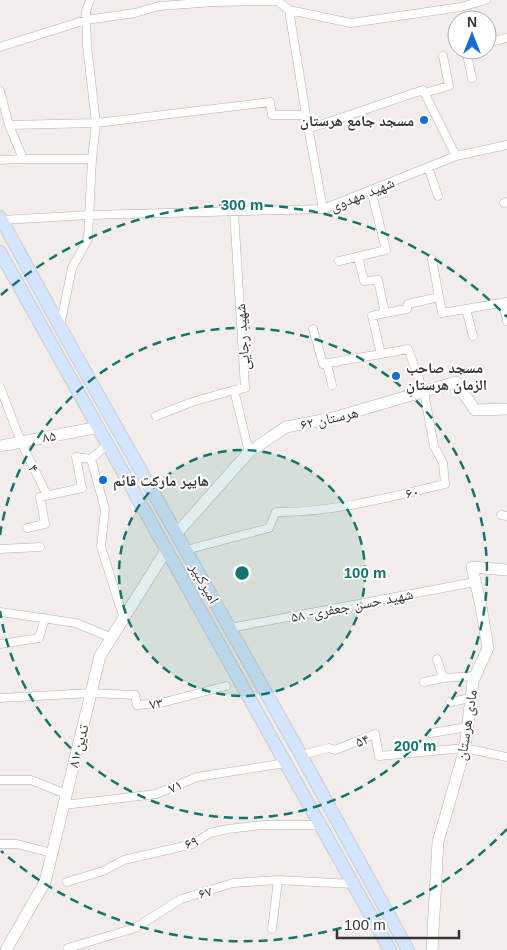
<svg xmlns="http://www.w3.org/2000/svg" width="507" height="950" viewBox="0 0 507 950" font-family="Arial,'Noto Naskh Arabic',sans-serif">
  <rect width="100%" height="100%" fill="#f2edea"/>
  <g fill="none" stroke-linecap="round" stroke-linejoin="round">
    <defs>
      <path id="street" d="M276,0L289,10L351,23L461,7L486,0
        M289,10L306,115L323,209
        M487,43L507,38
        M0,47L86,20L135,13L159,6L214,2L277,1
        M466,50L472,78
        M0,91L9,125L23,159
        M424,93L449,86L443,56
        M9,125L96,123L270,102L272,115H306
        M308,129L423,90L456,156
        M0,160L23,159H92
        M428,167L438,196
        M504,203L507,202
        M234,212L245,388L234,390L249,452
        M2,220L89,215L323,209L456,156L507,145
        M358,257L364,281L378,280L385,313L407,309L408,304L439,297
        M432,259L442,313L507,302
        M339,261L386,250L371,190
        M503,303L507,321
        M466,309L473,336
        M60,326L72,268L88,239L92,159L96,123L87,46L86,11L90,0
        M313,329L323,364L381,354
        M327,364L332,385
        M0,387L21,442L47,495
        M156,416L192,402L234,390
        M108,444L91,459L105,509L101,547L124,619
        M501,515L507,516
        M27,528L45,524L40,497L82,488L76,457L91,459
        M0,549L40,547
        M186,550L269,528L276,512C330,513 392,497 445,484L443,463L434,446L424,392L408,349L381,354L372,316L385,313
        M0,612L76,623L112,638
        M230,628L475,582
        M0,644L39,638L45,618
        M437,659L443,678
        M424,682L443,678L475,676
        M0,698L91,693L135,695L137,705L161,703L226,686
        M450,702L471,698
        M431,733L468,727
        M301,755L329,748L335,750L375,734L379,756L465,748L507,757
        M0,780H31L66,794
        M64,805L156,794L197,777L286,763
        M0,844H17L52,853
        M67,882L103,871L124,860L193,844L210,833L228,829L263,825H320
        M272,929L278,880
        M68,948L135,928L181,899L233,883L278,880L353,884"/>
      <path id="secondary" d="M0,446L99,427
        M177,533L249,452L286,427L333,418L456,382L475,410L507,409
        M6,950L45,882L100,656L167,549
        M432,950L438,842L465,748L473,681L488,648L481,606L472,567L507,570"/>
      <path id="primary" d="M0,217L69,343L301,755L408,950
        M0,252L390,950"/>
    </defs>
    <!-- street casing -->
    <use href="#street" stroke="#b5b0ac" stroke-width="9"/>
    <!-- secondary casing -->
    <use href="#secondary" stroke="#b5b0ac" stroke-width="12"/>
    <!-- primary casing -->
    <use href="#primary" stroke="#cbcaca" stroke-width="14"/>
    <!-- street -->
    <use href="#street" stroke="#fff" stroke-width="8"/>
    <!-- secondary -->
    <use href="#secondary" stroke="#fff" stroke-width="11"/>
    <!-- primary -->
    <use href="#primary" stroke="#d3e5fe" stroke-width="12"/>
  </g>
  <!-- distance rings -->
  <circle cx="242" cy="573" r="123" fill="#0f766e" fill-opacity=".12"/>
  <g fill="none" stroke="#0f766e" stroke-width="2.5" stroke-dasharray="9 6">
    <circle cx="242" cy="573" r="123"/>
    <path d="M0 535A245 245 0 1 1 0 611"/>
    <path d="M507 829A368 368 0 0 1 1 851M1 295A368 368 0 0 1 507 317"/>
  </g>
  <!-- markers -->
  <g fill="#116ed7" stroke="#fff" stroke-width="2">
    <circle cx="424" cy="120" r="5"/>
    <circle cx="396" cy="376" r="5"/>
    <circle cx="103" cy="480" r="5"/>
  </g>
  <g text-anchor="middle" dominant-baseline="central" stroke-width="4" stroke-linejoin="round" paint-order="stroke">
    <!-- poi labels -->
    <g font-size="15" font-weight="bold" fill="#373534" stroke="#fff" text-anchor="start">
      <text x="414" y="120" text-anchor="end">مسجد جامع هرستان</text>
      <text x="406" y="367">مسجد صاحب<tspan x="406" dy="17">الزمان هرستان</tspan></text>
      <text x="113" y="480">هایپر مارکت قائم</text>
    </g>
    <!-- street labels -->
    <g font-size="15" fill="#373534" stroke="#fff">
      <text transform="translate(362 194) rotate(-22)">شهید مهدوی</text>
      <text transform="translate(242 337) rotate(-94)">شهید رجایی</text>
      <text transform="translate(329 418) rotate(-13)">هرستان ۶۲</text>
      <text transform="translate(49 436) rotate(-10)">۸۵</text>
      <text transform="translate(34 468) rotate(64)">۴</text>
      <text transform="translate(412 492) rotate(-14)">۶۰</text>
      <text transform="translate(205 583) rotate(61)">امیرکبیر</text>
      <text transform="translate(352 605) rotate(-11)">شهید حسن جعفری- ۵۸</text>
      <text transform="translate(156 703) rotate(-9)">۷۳</text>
      <text transform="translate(466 725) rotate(-81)">مادی هرستان</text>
      <text transform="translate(362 740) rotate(-21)">۵۴</text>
      <text transform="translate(78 746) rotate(-76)">تدین ۸۱</text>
      <text transform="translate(175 786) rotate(-23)">۷۱</text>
      <text transform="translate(191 842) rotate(-21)">۶۹</text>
      <text transform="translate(205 892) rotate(-18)">۶۷</text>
    </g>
  </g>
  <circle cx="242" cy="573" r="8" fill="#0f766e" stroke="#fff" stroke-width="2.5"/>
  <g font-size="15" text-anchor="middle" font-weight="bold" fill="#0f766e" stroke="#fff" stroke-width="4" stroke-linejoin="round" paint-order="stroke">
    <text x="242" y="210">300 m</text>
    <text x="365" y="578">100 m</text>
    <text x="415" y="751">200 m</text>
  </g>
  <!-- north arrow -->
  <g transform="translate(472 35)"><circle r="24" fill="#ffffff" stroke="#afaeae"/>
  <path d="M0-4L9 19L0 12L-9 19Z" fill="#116ed7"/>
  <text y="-8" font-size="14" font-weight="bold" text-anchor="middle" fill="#373534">N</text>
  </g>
  <!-- scale -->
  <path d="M337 930v8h122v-8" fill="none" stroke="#373534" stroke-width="2.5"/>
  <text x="344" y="930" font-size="15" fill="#373534" stroke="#ffffff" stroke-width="4" paint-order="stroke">100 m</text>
</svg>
